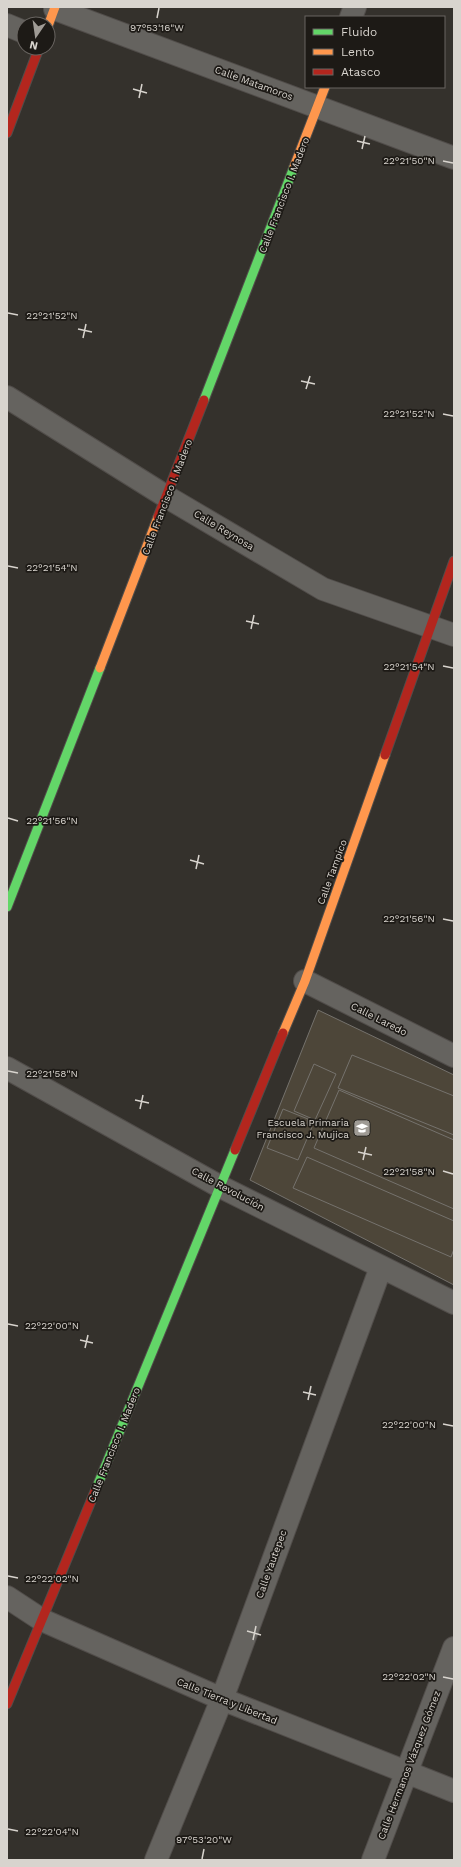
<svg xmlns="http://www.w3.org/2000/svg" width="461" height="1867" viewBox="0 0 461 1867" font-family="'Work Sans',sans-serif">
  <rect width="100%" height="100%" fill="#34312c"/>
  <!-- building -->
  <path fill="#4d4639" stroke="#75726d" d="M318,1010L454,1075V1285L250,1180Z
    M352,1055L454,1096V1135L338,1088Z
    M314,1064L336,1074L315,1120L294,1111Z
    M339,1090L454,1140V1209L314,1148Z
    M283,1109L308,1119L307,1125L312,1127L298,1160L267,1148Z
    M307,1157L454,1221V1249L451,1257L293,1188Z"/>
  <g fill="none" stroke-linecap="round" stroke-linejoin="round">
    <defs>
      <path id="street" d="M55,9L454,158
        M351,17L355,7
        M7,25L24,32
        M7,397L167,497L323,589L454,635
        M305,981L454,1056
        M7,1068L219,1186L454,1303
        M7,1597L42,1620L222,1699L454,1791
        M156,1860L222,1699L381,1267
        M373,1860L454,1648"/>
      <path id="fast" d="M204,400L294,167
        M7,907L100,668
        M96,1489L235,1150"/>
      <path id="slow" d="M48,26L55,7
        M294,167L325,87
        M100,668L158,517
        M283,1033L305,981L385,755"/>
      <path id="jam" d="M7,133L39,48
        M158,517L204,400
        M385,755L454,561
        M235,1150L283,1033
        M7,1704L96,1489"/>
    </defs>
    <!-- street casing -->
    <use href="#street" stroke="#514d4a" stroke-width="24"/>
    <!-- fast casing -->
    <use href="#fast" stroke="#514d4a" stroke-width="11"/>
    <!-- slow casing -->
    <use href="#slow" stroke="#514d4a" stroke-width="11"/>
    <!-- jam casing -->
    <use href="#jam" stroke="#514d4a" stroke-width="11"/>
    <!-- street -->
    <use href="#street" stroke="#65635f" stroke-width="22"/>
    <!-- fast -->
    <use href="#fast" stroke="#63d668" stroke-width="9"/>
    <!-- slow -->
    <use href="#slow" stroke="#ff974d" stroke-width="9"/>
    <!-- jam -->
    <use href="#jam" stroke="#b3261e" stroke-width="9"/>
  </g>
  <!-- ticks -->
  <path fill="none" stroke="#d8d4ce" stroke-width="1.5" d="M157,18L159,8M133,89L147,93M139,98L142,84M357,141L370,144M362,149L365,136M443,161L453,163M8,313L18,315M78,329L92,332M83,338L86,324M301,381L315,384M306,389L310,376M443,414L453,416M8,566L18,568M246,621L259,624M251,629L254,615M443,666L453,668M8,818L18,821M190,860L204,864M196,869L199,855M443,919L453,921M8,1071L18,1073M135,1100L149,1103M140,1109L143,1095M358,1152L372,1155M363,1160L366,1147M443,1171L453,1174M8,1324L18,1326M80,1340L93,1343M85,1348L88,1335M303,1392L316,1395M308,1400L311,1386M443,1424L453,1426M8,1576L18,1578M247,1631L261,1635M253,1640L256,1626M443,1677L453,1679M8,1829L18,1831M202,1859L204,1849"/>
  <!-- icons -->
  <defs>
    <symbol id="school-square" viewBox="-11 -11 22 22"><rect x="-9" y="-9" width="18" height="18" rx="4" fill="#9f9b95" stroke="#1d1a16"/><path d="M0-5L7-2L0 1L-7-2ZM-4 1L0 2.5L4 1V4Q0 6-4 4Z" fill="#fff"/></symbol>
  </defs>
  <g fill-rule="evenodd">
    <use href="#school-square" x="352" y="1118" width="20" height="20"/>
  </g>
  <g text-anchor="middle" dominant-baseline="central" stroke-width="3.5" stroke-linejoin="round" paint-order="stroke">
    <!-- street labels -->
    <g font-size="10" fill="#d8d4ce" stroke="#1d1a16">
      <text transform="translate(254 83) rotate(20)">Calle Matamoros</text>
      <text transform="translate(284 195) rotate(-69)">Calle Francisco I. Madero</text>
      <text transform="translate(167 497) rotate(-69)">Calle Francisco I. Madero</text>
      <text transform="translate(224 530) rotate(31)">Calle Reynosa</text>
      <text transform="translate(332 872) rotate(-70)">Calle Tampico</text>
      <text transform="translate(379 1019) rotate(27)">Calle Laredo</text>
      <text transform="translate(228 1189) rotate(28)">Calle Revolución</text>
      <text transform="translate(114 1445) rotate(-68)">Calle Francisco I. Madero</text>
      <text transform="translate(271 1564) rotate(-70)">Calle Yautepec</text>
      <text transform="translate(227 1701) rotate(22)">Calle Tierra y Libertad</text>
      <text transform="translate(409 1765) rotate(-69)">Calle Hermanos Vázquez Gómez</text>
    </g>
    <!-- poi labels -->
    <g font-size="10" fill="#d8d4ce" stroke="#1d1a16" text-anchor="end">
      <text x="349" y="1122">Escuela Primaria<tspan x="349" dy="12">Francisco J. Mujica</tspan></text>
    </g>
  </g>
  <g font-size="10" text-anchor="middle" fill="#d8d4ce" stroke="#1d1a16" stroke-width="3.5" stroke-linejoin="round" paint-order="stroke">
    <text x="157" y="31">97°53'16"W</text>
    <text x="409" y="164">22°21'50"N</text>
    <text x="52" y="319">22°21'52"N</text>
    <text x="409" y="417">22°21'52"N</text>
    <text x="52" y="571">22°21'54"N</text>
    <text x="409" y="670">22°21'54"N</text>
    <text x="52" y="824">22°21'56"N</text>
    <text x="409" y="922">22°21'56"N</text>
    <text x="52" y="1077">22°21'58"N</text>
    <text x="409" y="1175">22°21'58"N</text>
    <text x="52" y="1329">22°22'00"N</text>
    <text x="409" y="1428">22°22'00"N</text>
    <text x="52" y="1582">22°22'02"N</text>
    <text x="409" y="1680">22°22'02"N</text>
    <text x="52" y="1835">22°22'04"N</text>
    <text x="204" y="1843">97°53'20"W</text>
  </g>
  <!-- border -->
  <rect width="461" height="1867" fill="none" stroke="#d8d4ce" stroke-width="16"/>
  <!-- legend -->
  <rect x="305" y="16" width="140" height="72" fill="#1d1a16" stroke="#686460"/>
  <rect x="313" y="29" width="20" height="6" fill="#63d668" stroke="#686460"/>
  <text x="341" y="36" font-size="12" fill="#d8d4ce">Fluido</text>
  <rect x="313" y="49" width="20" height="6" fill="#ff974d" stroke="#686460"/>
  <text x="341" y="56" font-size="12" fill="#d8d4ce">Lento</text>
  <rect x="313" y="69" width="20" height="6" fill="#b3261e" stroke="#686460"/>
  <text x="341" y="76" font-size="12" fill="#d8d4ce">Atasco</text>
  <!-- north arrow -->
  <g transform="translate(36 36) rotate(193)"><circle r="19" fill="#1d1a16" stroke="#686460"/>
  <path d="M0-3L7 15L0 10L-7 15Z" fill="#9f9b95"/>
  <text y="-6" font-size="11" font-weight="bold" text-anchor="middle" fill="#d8d4ce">N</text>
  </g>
</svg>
